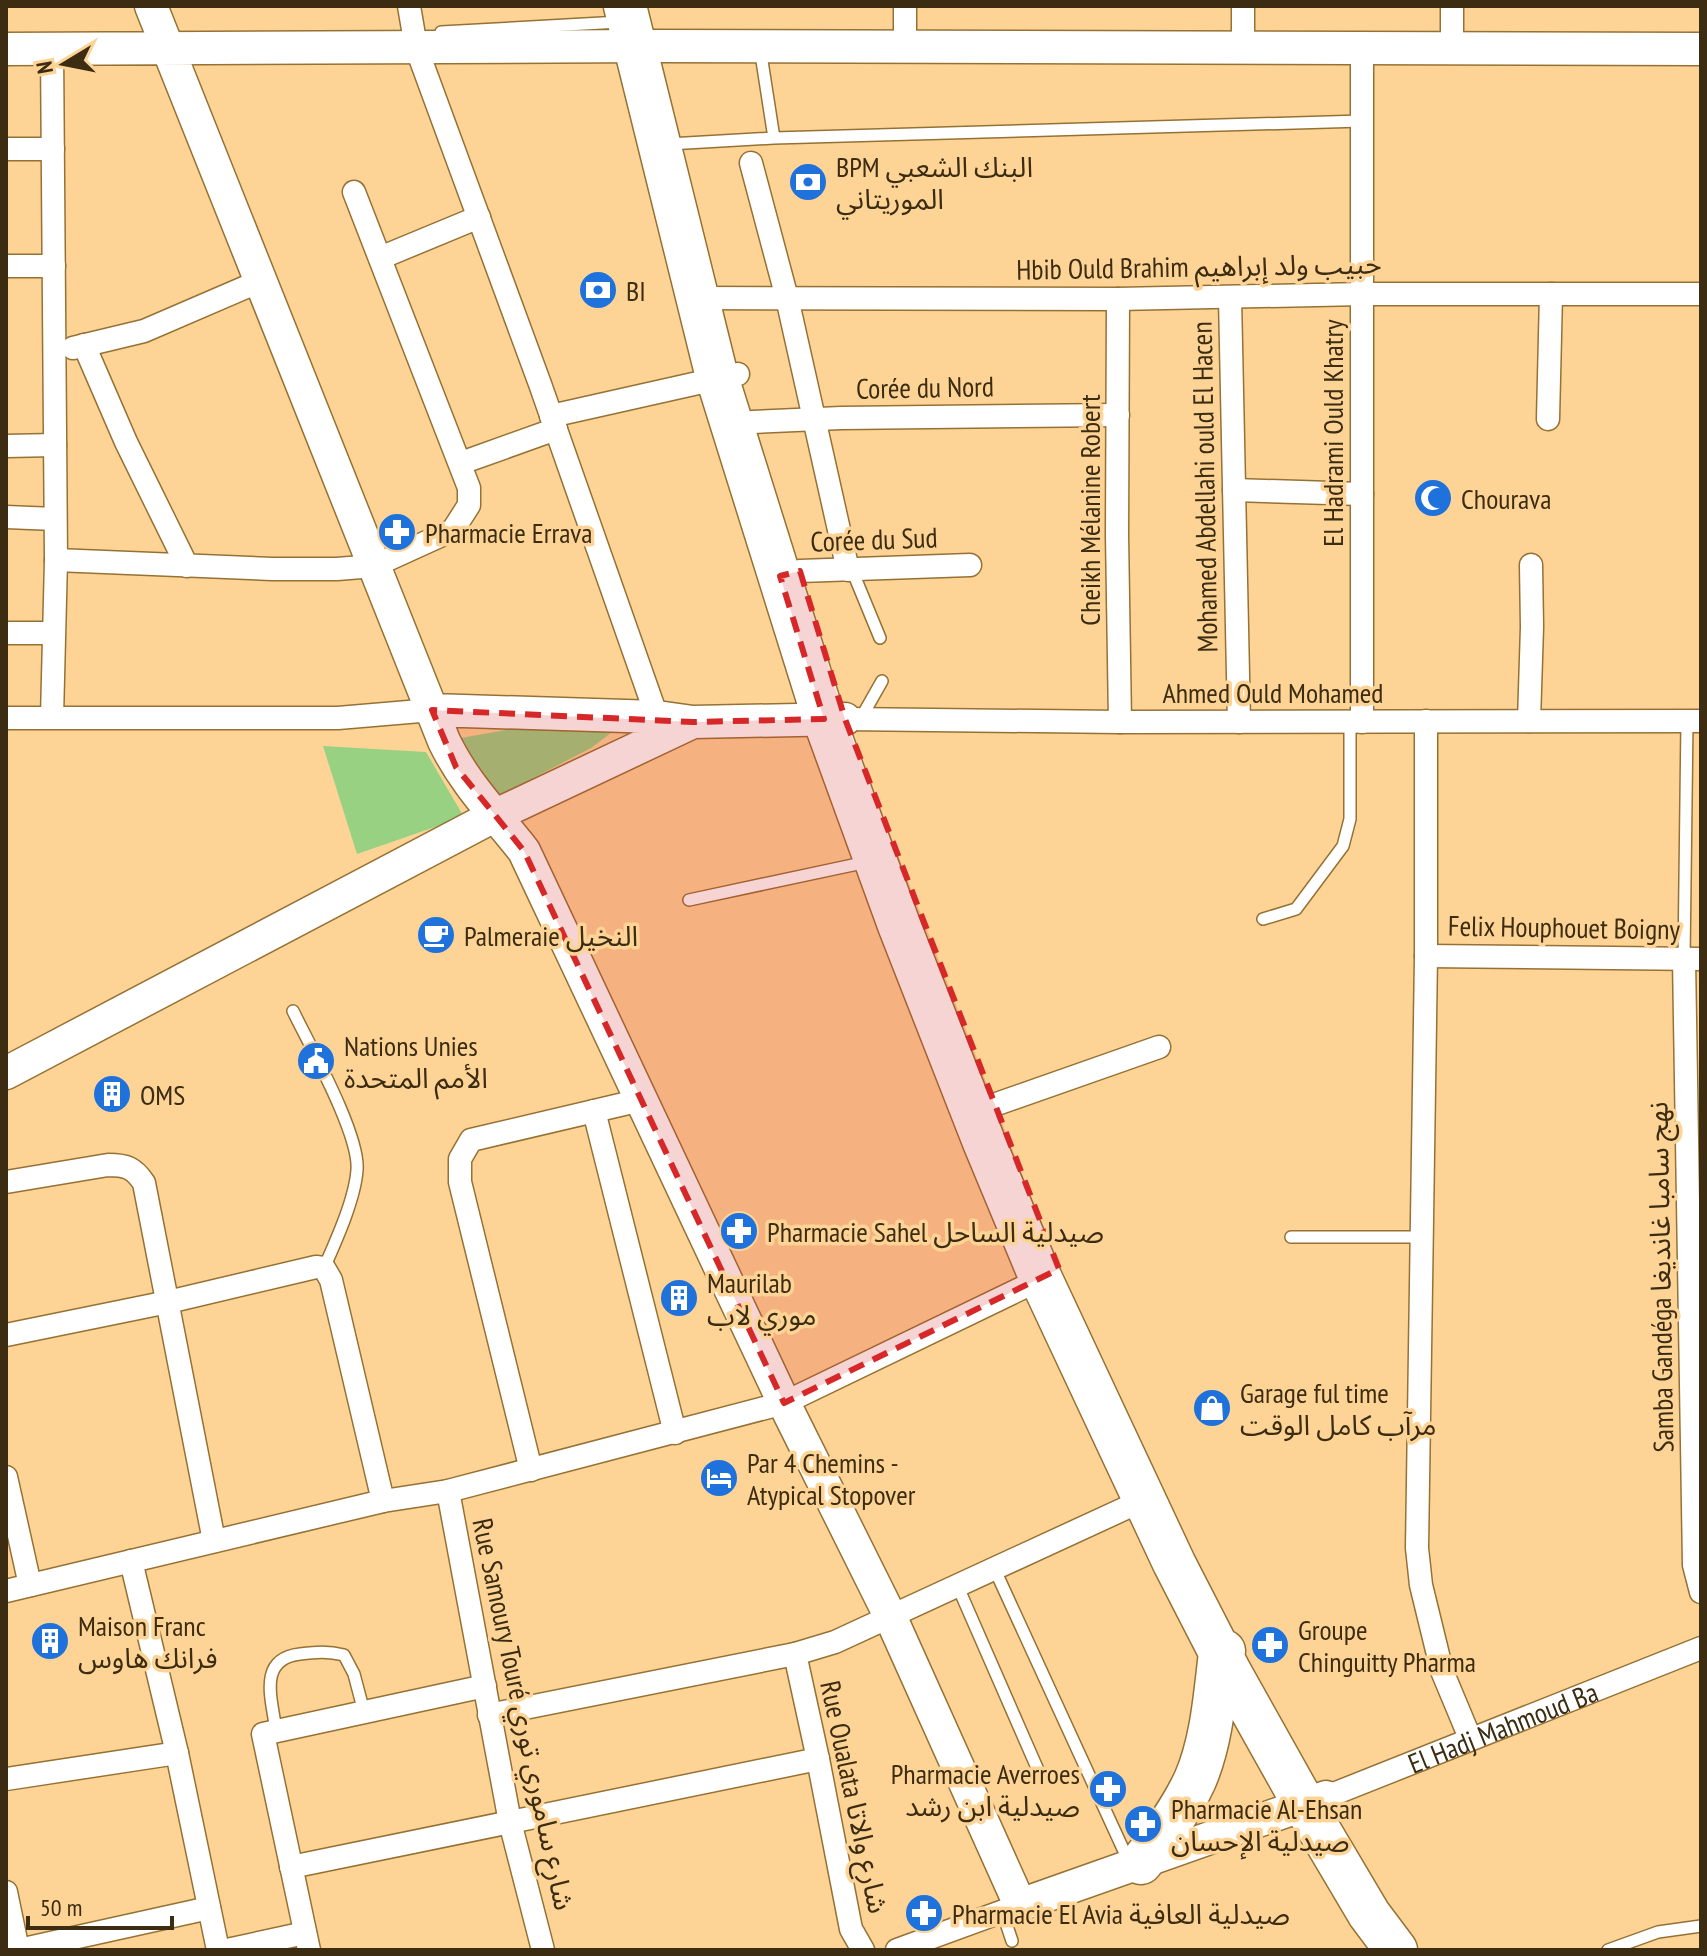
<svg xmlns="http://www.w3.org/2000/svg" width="1707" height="1956" viewBox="0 0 1707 1956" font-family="'PT Sans Narrow','Noto Sans Arabic',sans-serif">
  <rect width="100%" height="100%" fill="#fdd496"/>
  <!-- green -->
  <path fill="#99d183" d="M566,719L620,726L591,748L495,798L461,738Z
    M323,746L426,752L464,817L357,854Z"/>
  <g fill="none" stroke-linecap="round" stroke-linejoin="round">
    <defs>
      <path id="lane" d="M441,32L620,22
        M760,48L774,138
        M669,144L774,138L1362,121
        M852,570L880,638
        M861,718L882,681
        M689,900L867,862
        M1263,919L1296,909L1343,846L1350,819V721
        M1684,959L1687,721
        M293,1011C310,1046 360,1135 357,1170C355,1199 336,1241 324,1268
        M1291,1237H1422
        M995,1570L1129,1862
        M958,1587L1038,1770
        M276,1731C272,1699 257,1659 300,1654C316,1652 328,1651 344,1655L354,1674L364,1712
        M1002,1911L1012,1941
        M1608,1950L1658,1932L1701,1926"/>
      <g id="street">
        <path d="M409,6L416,47L540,384L657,717"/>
        <path d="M905,6V47"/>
        <path d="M1243,48V6"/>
        <path d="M1452,49V6"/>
        <path d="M6,149H53"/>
        <path d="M751,163L787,298L848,570"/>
        <path d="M380,258L479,217"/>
        <path d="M6,266H54"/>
        <path d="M697,298L1118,299L1363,294H1701"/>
        <path d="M1230,298L1239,722"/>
        <path d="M1118,299L1117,535L1120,722"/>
        <path d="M84,345L126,442L187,566"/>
        <path d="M73,348L144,331L260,281"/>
        <path d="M551,416L738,374"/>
        <path d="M1548,419L1551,294"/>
        <path d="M733,425L752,422L841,418L1118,415"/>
        <path d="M6,446L55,445"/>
        <path d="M461,463L556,429"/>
        <path d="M1234,490L1362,494"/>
        <path d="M6,517L55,519"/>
        <path d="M56,560L272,569H337L374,566L453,530L469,505V488L354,192"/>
        <path d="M780,576L800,571L970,565"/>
        <path d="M6,633H53"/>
        <path d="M52,717L56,560L52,49"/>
        <path d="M6,718H338L432,710"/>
        <path d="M845,719L1120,722L1701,721"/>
        <path d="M1426,721V956L1417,1548L1421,1585L1442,1671L1470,1738"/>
        <path d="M1529,721L1532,627L1531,565"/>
        <path d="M1362,722V48"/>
        <path d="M1426,956L1701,959"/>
        <path d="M1684,959L1694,1565L1701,1592"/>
        <path d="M991,1106L1159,1047"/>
        <path d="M594,1111L675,1433"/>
        <path d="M6,1182L108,1165C127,1165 134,1168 144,1183L214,1541"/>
        <path d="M6,1335L168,1302L316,1267L324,1268L331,1280L383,1501"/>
        <path d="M531,1470L460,1182V1159L471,1140L641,1100"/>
        <path d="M6,1477L30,1585"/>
        <path d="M448,1491L510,1822L543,1950"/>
        <path d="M131,1561L177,1753L218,1950"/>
        <path d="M6,1591L383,1501L448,1491L784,1403L1047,1276"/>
        <path d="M795,1654L818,1759L851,1929L863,1950"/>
        <path d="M489,1715L795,1654L835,1642L1152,1496"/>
        <path d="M6,1779L177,1753"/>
        <path id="s1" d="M1326,1797L1701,1648"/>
        <path d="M291,1867L818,1759"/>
        <path d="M6,1892L18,1950"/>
        <path d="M19,1950L209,1908"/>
        <path d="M227,1950L305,1933"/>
        <path d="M309,1950L263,1734L485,1686"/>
        <path d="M897,1950L1020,1905"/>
      </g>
      <path id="secondary" d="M151,6L444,741C464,783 495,814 524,851L784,1403L891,1618L1020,1905L1326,1797
        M6,49L654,46L1701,49
        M432,710L657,717L693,722L845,719
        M6,1073L494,816L693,722"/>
      <path id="highway" d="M625,6L717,377L824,719L899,925L984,1142L1041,1279L1174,1563L1230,1672L1305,1806L1369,1914L1396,1950
        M1141,1863C1162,1836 1181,1810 1195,1780C1212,1741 1215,1694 1220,1653L1224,1651"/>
    </defs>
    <!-- lane casing -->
    <use href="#lane" stroke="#967134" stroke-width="14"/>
    <!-- street casing -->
    <use href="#street" stroke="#967134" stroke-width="25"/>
    <!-- secondary casing -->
    <use href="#secondary" stroke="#967134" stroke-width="35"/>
    <!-- highway casing -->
    <use href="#highway" stroke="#967134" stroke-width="45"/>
    <!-- lane -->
    <use href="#lane" stroke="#fff" stroke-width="11"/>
    <!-- street -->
    <use href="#street" stroke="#fff" stroke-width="22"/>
    <!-- secondary -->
    <use href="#secondary" stroke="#fff" stroke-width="32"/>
    <!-- highway -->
    <use href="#highway" stroke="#fff" stroke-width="42"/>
  </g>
  <!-- marked area -->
  <path fill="#d62828" fill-opacity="0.2" stroke="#d62828" stroke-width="6" stroke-dasharray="16 10" stroke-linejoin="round" d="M800,571L845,719L1059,1269L784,1403L524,851L456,767L432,710L693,722L824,719L780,576Z"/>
  <!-- icons -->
  <defs>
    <symbol id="bank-disc" viewBox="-11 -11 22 22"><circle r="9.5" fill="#1f71db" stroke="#fdd496"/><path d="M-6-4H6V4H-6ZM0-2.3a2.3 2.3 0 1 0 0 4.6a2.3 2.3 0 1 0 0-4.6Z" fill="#fff"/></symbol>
    <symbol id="mosque-disc" viewBox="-11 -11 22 22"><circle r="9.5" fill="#1f71db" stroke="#fdd496"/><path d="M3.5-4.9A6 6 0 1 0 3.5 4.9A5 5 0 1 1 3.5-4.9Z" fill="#fff"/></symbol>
    <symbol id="pharmacy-disc" viewBox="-11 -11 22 22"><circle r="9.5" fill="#1f71db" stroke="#fdd496"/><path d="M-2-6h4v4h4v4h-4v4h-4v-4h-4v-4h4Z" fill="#fff"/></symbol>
    <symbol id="cafe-disc" viewBox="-11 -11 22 22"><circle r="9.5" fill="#1f71db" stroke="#fdd496"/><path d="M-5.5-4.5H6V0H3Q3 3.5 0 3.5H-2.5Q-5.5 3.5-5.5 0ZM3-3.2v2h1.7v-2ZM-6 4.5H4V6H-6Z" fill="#fff"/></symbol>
    <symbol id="civic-disc" viewBox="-11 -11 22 22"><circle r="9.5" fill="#1f71db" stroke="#fdd496"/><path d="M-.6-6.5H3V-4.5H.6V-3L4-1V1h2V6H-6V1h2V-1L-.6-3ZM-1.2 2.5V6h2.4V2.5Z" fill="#fff"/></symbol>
    <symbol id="building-disc" viewBox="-11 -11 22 22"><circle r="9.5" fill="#1f71db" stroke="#fdd496"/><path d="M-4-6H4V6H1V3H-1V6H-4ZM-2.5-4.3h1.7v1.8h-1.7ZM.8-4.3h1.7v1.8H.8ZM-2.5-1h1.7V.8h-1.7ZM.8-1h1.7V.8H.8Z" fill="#fff"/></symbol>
    <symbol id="shop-disc" viewBox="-11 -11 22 22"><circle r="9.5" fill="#1f71db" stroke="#fdd496"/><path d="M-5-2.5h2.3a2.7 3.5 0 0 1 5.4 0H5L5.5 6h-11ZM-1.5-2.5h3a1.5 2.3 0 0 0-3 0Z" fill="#fff"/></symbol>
    <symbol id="hotel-disc" viewBox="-11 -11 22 22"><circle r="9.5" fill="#1f71db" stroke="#fdd496"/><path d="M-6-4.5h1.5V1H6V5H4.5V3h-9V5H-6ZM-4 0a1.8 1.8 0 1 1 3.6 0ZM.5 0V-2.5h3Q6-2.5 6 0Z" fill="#fff"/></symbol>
  </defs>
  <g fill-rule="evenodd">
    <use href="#bank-disc" x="786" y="160" width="44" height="44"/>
    <use href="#bank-disc" x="576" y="268" width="44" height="44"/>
    <use href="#mosque-disc" x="1411" y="476" width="44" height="44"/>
    <use href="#pharmacy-disc" x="375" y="510" width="44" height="44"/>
    <use href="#cafe-disc" x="414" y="913" width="44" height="44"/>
    <use href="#civic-disc" x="294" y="1039" width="44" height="44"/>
    <use href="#building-disc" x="90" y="1072" width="44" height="44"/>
    <use href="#pharmacy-disc" x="717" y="1209" width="44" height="44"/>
    <use href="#building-disc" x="657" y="1276" width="44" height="44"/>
    <use href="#shop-disc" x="1190" y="1386" width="44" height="44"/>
    <use href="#hotel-disc" x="697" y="1456" width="44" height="44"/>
    <use href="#building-disc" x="28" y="1619" width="44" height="44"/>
    <use href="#pharmacy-disc" x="1248" y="1623" width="44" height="44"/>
    <use href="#pharmacy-disc" x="1086" y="1767" width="44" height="44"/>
    <use href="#pharmacy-disc" x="1121" y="1802" width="44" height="44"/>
    <use href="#pharmacy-disc" x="902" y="1891" width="44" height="44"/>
  </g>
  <g text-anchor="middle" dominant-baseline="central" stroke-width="7" stroke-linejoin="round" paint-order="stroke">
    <!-- poi labels -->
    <g font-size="28" fill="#3b2c12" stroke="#fdd496" text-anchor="start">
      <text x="836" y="166">BPM البنك الشعبي<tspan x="836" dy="32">الموريتاني</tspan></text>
      <text x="626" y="290">BI</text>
      <text x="1461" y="498">Chourava</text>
      <text x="425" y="532">Pharmacie Errava</text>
      <text x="464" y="935">Palmeraie النخيل</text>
      <text x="344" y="1045">Nations Unies<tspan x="344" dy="32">الأمم المتحدة</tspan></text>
      <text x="140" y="1094">OMS</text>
      <text x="767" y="1231">Pharmacie Sahel صيدلية الساحل</text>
      <text x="707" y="1282">Maurilab<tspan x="707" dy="32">موري لاب</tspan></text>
      <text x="1240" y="1392">Garage ful time<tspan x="1240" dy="32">مرآب كامل الوقت</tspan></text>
      <text x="747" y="1462">Par 4 Chemins -<tspan x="747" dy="32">Atypical Stopover</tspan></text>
      <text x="78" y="1625">Maison Franc<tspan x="78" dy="32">فرانك هاوس</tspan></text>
      <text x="1298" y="1629">Groupe<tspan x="1298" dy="32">Chinguitty Pharma</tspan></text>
      <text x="1080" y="1773" text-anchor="end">Pharmacie Averroes<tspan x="1080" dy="32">صيدلية ابن رشد</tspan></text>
      <text x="1171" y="1808">Pharmacie Al-Ehsan<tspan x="1171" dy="32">صيدلية الإحسان</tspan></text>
      <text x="952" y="1913">Pharmacie El Avia صيدلية العافية</text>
    </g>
    <!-- street labels -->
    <g font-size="28" fill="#3b2c12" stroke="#fdd496">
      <text transform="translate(1199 266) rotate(-1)">Hbib Ould Brahim حبيب ولد إبراهيم</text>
      <text transform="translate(925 387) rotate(-1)">Corée du Nord</text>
      <text transform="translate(1332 433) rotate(-90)">El Hadrami Ould Khatry</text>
      <text transform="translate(1204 487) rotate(-91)">Mohamed Abdellahi ould El Hacen</text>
      <text transform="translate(1089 510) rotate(-90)">Cheikh Mélanine Robert</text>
      <text transform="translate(874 539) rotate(-2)">Corée du Sud</text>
      <text x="1273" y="692">Ahmed Ould Mohamed</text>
      <text transform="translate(1564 927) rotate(1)">Felix Houphouet Boigny</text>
      <text transform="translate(1660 1277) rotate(-91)">Samba Gandéga نهج سامبا غانديغا</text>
      <text transform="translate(524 1714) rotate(78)">Rue Samoury Touré شارع ساموري توري</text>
      <text stroke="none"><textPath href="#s1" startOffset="190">El Hadj Mahmoud Ba</textPath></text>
      <text transform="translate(855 1797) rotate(78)">Rue Oualata شارع والاتا</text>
    </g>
  </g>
  <!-- border -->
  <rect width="1707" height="1956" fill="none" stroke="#3b2c12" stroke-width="16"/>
  <!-- north arrow -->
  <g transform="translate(64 64) rotate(260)" stroke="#fdd496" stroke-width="6" paint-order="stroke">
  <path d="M0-6L14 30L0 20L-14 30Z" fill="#3b2c12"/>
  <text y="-12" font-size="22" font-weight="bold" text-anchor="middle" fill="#3b2c12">N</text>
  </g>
  <!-- scale -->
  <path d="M28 1916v12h144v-12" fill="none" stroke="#3b2c12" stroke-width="4"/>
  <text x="40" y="1916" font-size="24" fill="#3b2c12" stroke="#fdd496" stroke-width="6" paint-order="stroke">50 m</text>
</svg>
